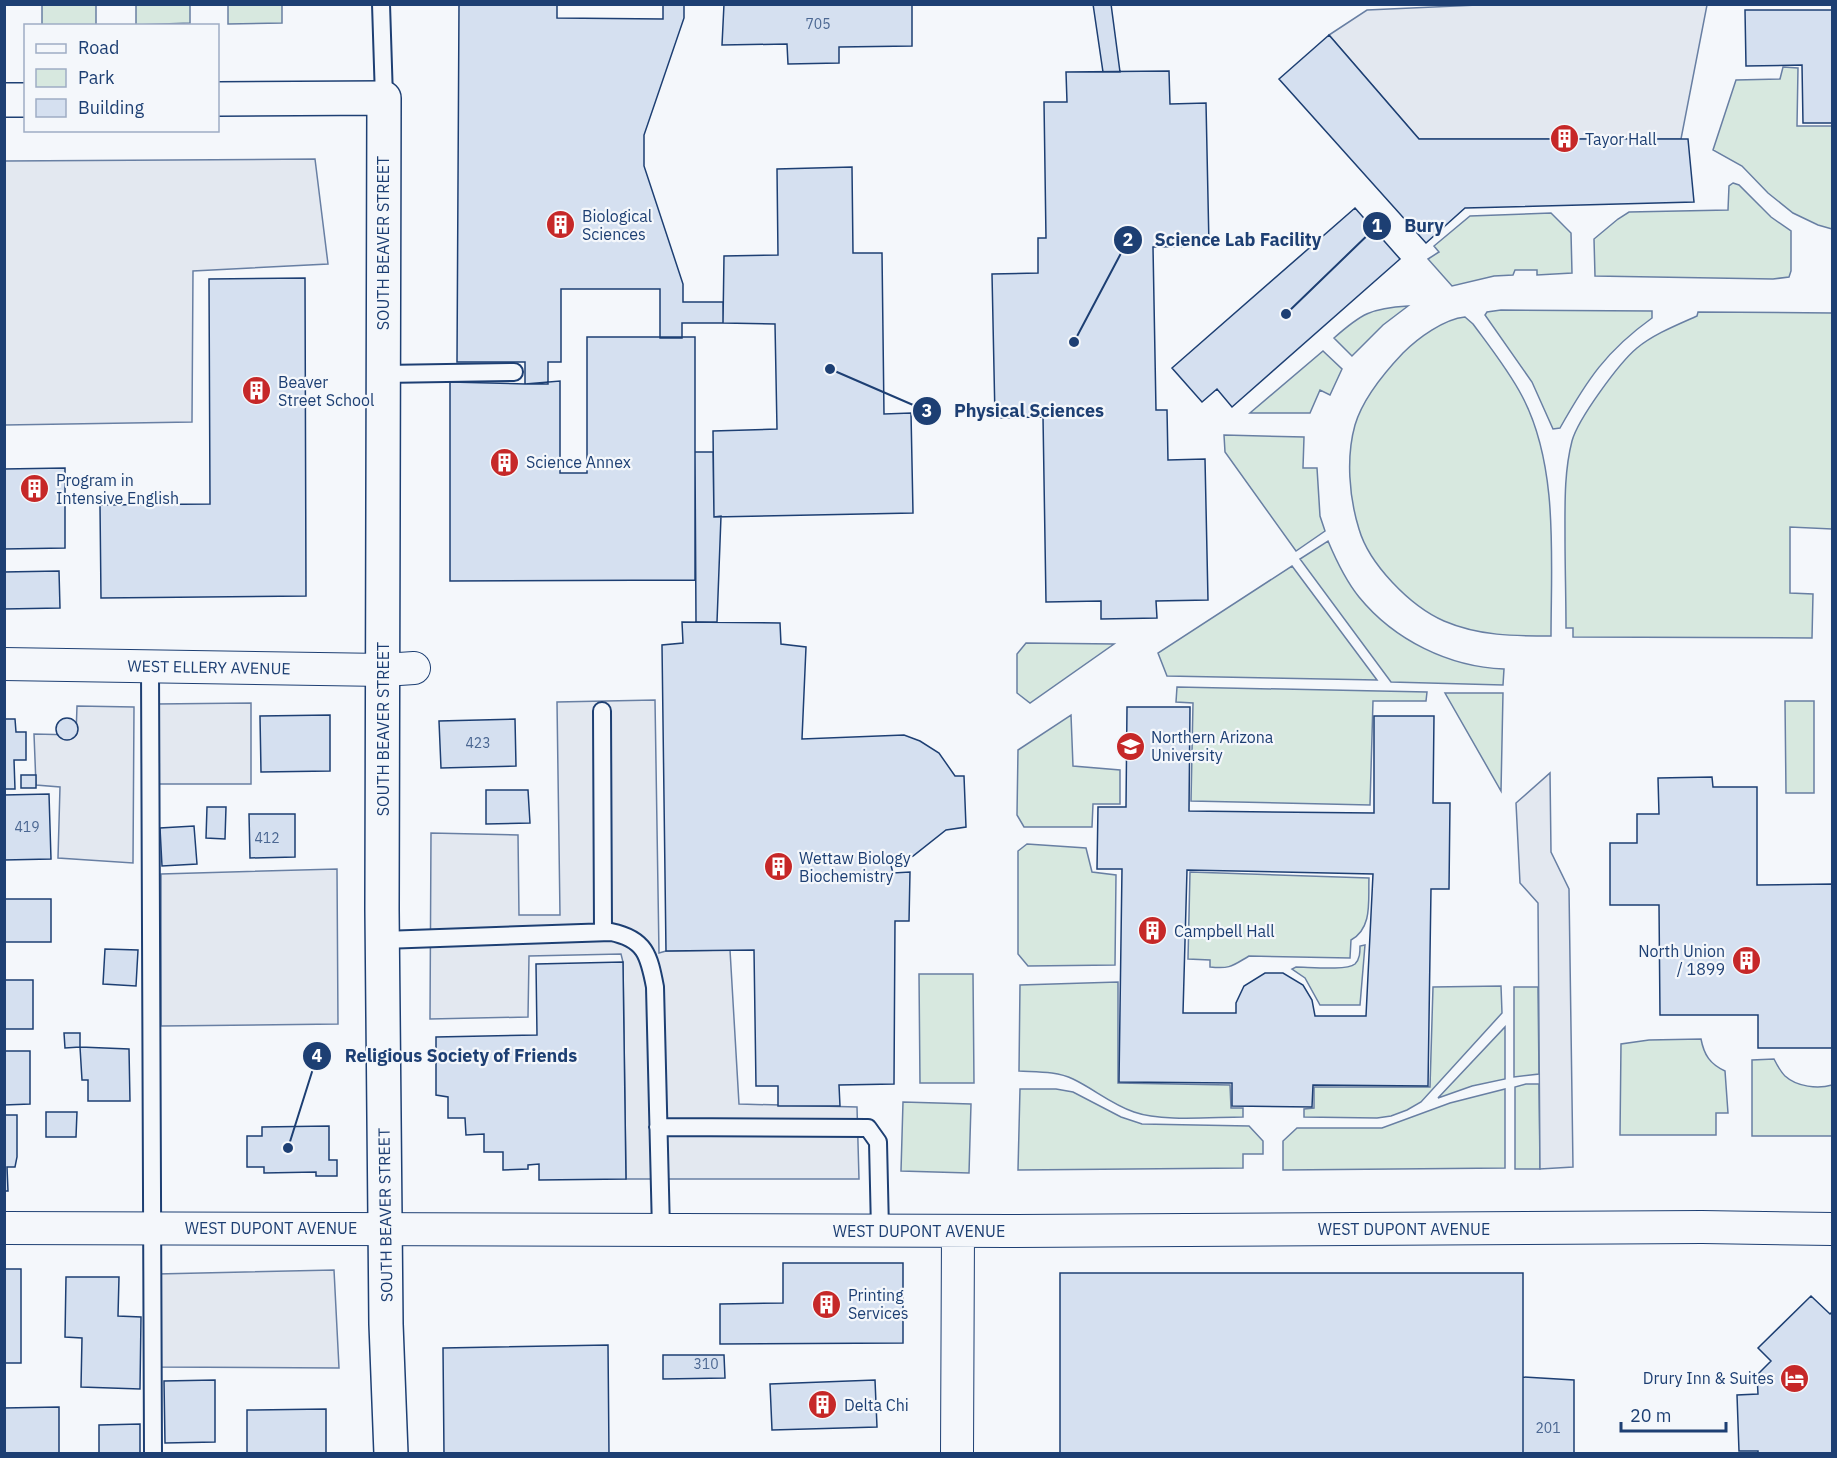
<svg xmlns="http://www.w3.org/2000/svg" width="1837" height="1458" viewBox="0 0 1837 1458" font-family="'IBM Plex Sans',sans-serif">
  <rect width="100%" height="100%" fill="#f4f7fb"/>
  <!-- green -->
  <path fill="#d7e8df" stroke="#687fa3" stroke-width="1.5" d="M42,5H96V25H42Z
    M136,5H190V23L136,25Z
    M228,5H282V23L228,24Z
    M1783,67L1798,68L1797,126H1832V229L1818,225L1793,213L1768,193L1742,166L1713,150L1736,80L1780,79Z
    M1733,183L1739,185L1771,217L1791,231V271L1789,277L1773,279L1595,276L1594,239L1618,219L1629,212L1728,210L1729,186Z
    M1551,213L1571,233L1572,273L1537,275V270H1515L1513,275L1494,276L1452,286L1428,259L1439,252L1434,246L1470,216Z
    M1408,306L1383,325L1352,356L1334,338C1361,314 1371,308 1408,306Z
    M1501,310L1652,311V318C1606,351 1587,380 1560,428L1553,429L1532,382L1485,315L1487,312Z
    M1698,312L1832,313V529L1790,527V593L1813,594L1812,638L1573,637V628H1566C1566,598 1565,567 1565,537C1565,505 1564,472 1572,441C1578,419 1619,363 1637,348C1654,334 1677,325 1697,316Z
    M1465,317L1473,324C1490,347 1509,371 1522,396C1559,466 1551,559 1551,636C1514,636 1479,636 1444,621C1410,606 1369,564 1359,529C1349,497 1346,457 1355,425C1363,398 1384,373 1403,353C1418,338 1444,319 1465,317Z
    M1323,351L1342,369L1330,395L1320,390L1310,413H1250Z
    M1224,435L1304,437L1303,468H1317L1320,516L1325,531L1296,551L1225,452Z
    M1328,541C1336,560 1346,581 1359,597C1394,640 1449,667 1504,669L1503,685L1391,682L1300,559Z
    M1292,566L1377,680L1167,676L1158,653Z
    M1026,643L1114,644L1030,703L1017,693V654Z
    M1177,687L1427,692L1426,701H1373L1370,805L1191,801L1193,703L1176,702Z
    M1445,693H1503L1501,791Z
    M1785,701H1814V793H1786Z
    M1071,715L1073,766L1120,770V804H1093L1092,827H1024L1017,815L1018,750Z
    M1027,844L1086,848L1092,872L1116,875L1115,965L1028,966L1018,954V851Z
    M1190,872L1369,878C1368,900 1373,928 1351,940L1350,958L1249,956C1232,966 1231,969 1210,967V960L1188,959Z
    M1365,945L1360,1005H1320L1305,978L1292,969L1296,967C1309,967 1346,971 1355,964C1360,959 1360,952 1360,946Z
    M919,974H973L974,1083H920Z
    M1118,982V1083L1230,1085L1231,1108H1243V1117C1212,1117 1162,1122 1134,1112C1111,1104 1094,1089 1073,1079C1057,1071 1037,1072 1019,1071L1020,985Z
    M1501,986L1502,1013L1421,1102L1407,1110L1391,1116L1377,1118L1304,1117V1109L1314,1108V1087H1430L1433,987Z
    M1514,987H1538L1539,1074L1514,1077Z
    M1505,1027V1079L1472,1086L1438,1098Z
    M1701,1039C1704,1055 1710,1064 1725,1071L1728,1113H1716V1135H1620L1621,1044L1649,1040Z
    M1774,1059C1777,1065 1781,1072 1785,1076C1797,1087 1818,1089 1832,1085V1136H1752V1060Z
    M1526,1084H1539L1540,1169H1515V1087Z
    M1020,1089H1056L1073,1092L1121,1117L1142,1124L1249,1126L1263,1141V1154H1243V1168L1018,1170Z
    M1505,1089V1168L1283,1170V1141L1297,1128H1382L1450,1103Z
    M903,1102L971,1104L969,1173L901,1171Z"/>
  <!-- parking -->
  <path fill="#e3e8f0" stroke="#687fa3" stroke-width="1.5" d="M1500,4L1707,5L1681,139H1419L1329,35L1367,10Z
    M315,159L328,264L193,271L192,422L5,425V161Z
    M655,700L659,953L666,951L730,950L739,1104L857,1107L859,1179H626L623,962L621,954L529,956L528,1017L430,1019L431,833L518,835L519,915H560L557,702Z
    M251,703V784H158L156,704Z
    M77,706L134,707L133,863L58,858L60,787L36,785L34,734L76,735Z
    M1550,773L1551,852L1569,889L1573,1167L1540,1169L1538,903L1520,883L1516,803Z
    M337,869L338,1024L161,1026V874Z
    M334,1270L339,1368L156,1367L157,1274Z"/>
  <!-- building -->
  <path fill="#d5e0f0" stroke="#1d3f73" stroke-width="1.5" fill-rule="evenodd" d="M459,4H557V18L663,19V4H684V18L644,135V166L683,284V302H723V323H682V338H660V289H561V362H548V384H525V362H457Z
    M724,4H912V46L839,47V63L788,64L787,44L722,45Z
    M1093,4H1111L1120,72H1103Z
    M1745,10H1832V123H1803L1802,65L1746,66Z
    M1329,35L1419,139H1688L1694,202L1465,208L1426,243L1279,79Z
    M1169,71L1170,104L1206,103L1209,246L1153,247L1156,410H1167L1168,460L1205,459L1208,600L1156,601L1157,618L1101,619V601L1046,602L1043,417L995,418L992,274L1038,273V238H1046L1044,102H1067L1066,72Z
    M852,167L853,253H882L884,414L911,413L913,513L714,517L713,431L777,429L775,324L723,323L724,256L778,255L777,169Z
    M1355,208L1400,259L1232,407L1217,389L1202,402L1172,368Z
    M305,278L306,596L101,598L100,505L210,504L209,279Z
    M587,337H695V580L450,581V382L525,384L560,381V473H587Z
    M695,452H713L714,517L721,516L717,622H696Z
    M65,468V548L4,549V469Z
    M59,571L60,608L4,609V572Z
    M682,622L780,623L781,644L806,647L802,739L904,735L920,741L939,753L955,776H964L966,827L946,830L913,856L900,861L890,862L893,873L910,872L909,921H895L894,1084L839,1085L840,1106H778V1086H756L754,950L666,951L662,645L683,643Z
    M1127,707H1190L1189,811L1374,813V716H1434L1433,803H1450L1449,889H1431L1428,1086L1313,1085L1312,1107L1232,1106V1083L1119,1082L1122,869H1097L1098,807H1126ZM1187,870L1373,874L1366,1016H1315L1312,1000L1303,985L1283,973H1265L1244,986L1236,1003V1013H1183Z
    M330,715V771L261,772L260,716Z
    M56 729a11 11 0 1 1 22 0a11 11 0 1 1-22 0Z
    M4,719H15L16,732H26V760H14L15,789H4Z
    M515,719L516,766L441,768L439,721Z
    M21,775H36V788H21Z
    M1712,777L1713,787H1757V885L1832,884V1048H1758V1015H1660L1659,905H1610V843H1637V814H1659L1658,778Z
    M486,790H528L530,823L486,824Z
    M49,794L51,859L4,860V795Z
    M207,807H226L225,839L206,838Z
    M249,814H295V857L250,858Z
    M194,826L197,864L162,866L160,828Z
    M4,899H51V942H4Z
    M105,949L138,950L136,986L103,984Z
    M623,962L626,1179L539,1180V1164L528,1165V1169L503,1170V1152H484V1134L466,1135L465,1118H448V1097L436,1095V1037L537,1035L536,964Z
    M4,980H33V1029H4Z
    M64,1033H80V1047L65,1048Z
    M80,1047L129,1049L130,1101H88V1080H82Z
    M4,1051H30V1104L4,1105Z
    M46,1112H77L76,1137H46Z
    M4,1115H17V1157L15,1167H7L8,1191H4Z
    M329,1126V1160H337V1176H316V1172L264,1173V1167H247V1136H262V1127Z
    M783,1263H903V1343L720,1344V1304L783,1303Z
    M4,1269H21V1363H4Z
    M1060,1273H1523V1454H1060Z
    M66,1277H119L118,1316L141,1317L140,1389L81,1387L82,1338L65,1337Z
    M1811,1296L1830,1314L1832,1312V1454H1758V1451H1739L1737,1395L1758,1394L1757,1375L1771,1361L1758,1348Z
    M608,1345L609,1454H444L443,1348Z
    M663,1355H724L725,1378L663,1379Z
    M1523,1377L1574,1380V1454H1523Z
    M215,1380V1442L165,1443L164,1381Z
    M875,1380L877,1427L772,1430L770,1384Z
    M59,1407V1454H4V1408Z
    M326,1409V1454H247V1410Z
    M140,1424V1454H99V1425Z"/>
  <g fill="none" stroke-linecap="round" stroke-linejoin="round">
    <defs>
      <path id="lane" d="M381,4L384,98
        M383,374L514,372
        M150,667L153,1454
        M602,711L603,932
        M383,940L611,932C645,939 649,955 655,987L661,1230
        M658,1127L868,1128L878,1142L880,1230"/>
      <path id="street" d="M4,664L384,670L414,668
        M4,1228L1011,1231L1702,1227L1832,1229
        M957,1454L958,1231"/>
      <path id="secondary" d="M218,99L384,98L382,910L386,1324L391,1454
        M4,100H26"/>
    </defs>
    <!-- lane casing -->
    <use href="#lane" stroke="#1d3f73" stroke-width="20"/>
    <!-- street casing -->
    <use href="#street" stroke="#1d3f73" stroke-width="34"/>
    <!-- secondary casing -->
    <use href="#secondary" stroke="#1d3f73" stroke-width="36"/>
    <!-- lane -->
    <use href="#lane" stroke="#f4f7fb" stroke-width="16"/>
    <!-- street -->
    <use href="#street" stroke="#f4f7fb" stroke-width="32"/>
    <!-- secondary -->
    <use href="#secondary" stroke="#f4f7fb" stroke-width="33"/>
  </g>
  <!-- icons -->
  <defs>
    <symbol id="building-disc" viewBox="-11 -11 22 22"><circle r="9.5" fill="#c62828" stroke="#f4f7fb"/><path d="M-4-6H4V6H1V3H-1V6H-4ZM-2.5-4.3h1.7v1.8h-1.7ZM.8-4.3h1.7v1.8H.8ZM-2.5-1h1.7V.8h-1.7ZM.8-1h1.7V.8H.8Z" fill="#fff"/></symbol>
    <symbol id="university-disc" viewBox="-11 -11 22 22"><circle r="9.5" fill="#c62828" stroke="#f4f7fb"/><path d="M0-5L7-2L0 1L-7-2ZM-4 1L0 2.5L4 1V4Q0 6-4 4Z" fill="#fff"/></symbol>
    <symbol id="hotel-disc" viewBox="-11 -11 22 22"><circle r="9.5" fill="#c62828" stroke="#f4f7fb"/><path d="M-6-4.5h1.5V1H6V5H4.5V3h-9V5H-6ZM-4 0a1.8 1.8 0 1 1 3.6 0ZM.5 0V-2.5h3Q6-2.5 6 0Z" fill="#fff"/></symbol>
  </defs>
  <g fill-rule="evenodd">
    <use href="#building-disc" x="1548" y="122" width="33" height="33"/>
    <use href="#building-disc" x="544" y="208" width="33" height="33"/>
    <use href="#building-disc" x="240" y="374" width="33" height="33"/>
    <use href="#building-disc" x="488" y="446" width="33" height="33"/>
    <use href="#building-disc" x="18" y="472" width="33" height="33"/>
    <use href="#university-disc" x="1114" y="730" width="33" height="33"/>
    <use href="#building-disc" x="762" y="850" width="33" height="33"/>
    <use href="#building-disc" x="1136" y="914" width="33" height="33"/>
    <use href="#building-disc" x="1730" y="944" width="33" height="33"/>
    <use href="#building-disc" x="810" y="1288" width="33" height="33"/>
    <use href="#hotel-disc" x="1778" y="1362" width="33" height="33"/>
    <use href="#building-disc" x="806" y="1388" width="33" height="33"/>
  </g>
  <g text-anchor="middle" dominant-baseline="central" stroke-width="4.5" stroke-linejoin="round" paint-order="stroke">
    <!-- number labels -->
    <g font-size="14" fill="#4b6792">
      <text x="818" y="24">705</text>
      <text x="478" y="743">423</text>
      <text x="27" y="827">419</text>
      <text x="267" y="838">412</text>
      <text x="706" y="1364">310</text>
      <text x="1548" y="1428">201</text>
    </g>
    <!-- poi labels -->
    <g font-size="16" fill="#1d3f73" stroke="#f4f7fb" text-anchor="start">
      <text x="1585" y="139">Tayor Hall</text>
      <text x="582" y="216">Biological<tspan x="582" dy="18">Sciences</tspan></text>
      <text x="278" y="382">Beaver<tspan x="278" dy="18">Street School</tspan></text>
      <text x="526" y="462">Science Annex</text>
      <text x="56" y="480">Program in<tspan x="56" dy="18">Intensive English</tspan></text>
      <text x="1151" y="737">Northern Arizona<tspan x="1151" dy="18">University</tspan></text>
      <text x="799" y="858">Wettaw Biology<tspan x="799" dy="18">Biochemistry</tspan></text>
      <text x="1174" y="931">Campbell Hall</text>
      <text x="1725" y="951" text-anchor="end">North Union<tspan x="1725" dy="18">/ 1899</tspan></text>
      <text x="848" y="1295">Printing<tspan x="848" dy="18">Services</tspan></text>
      <text x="1774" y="1378" text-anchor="end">Drury Inn &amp; Suites</text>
      <text x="844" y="1405">Delta Chi</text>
    </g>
    <!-- street labels -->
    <g font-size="16" fill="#1d3f73" stroke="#f4f7fb">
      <text transform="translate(383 243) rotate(-90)">SOUTH BEAVER STREET</text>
      <text transform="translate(209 667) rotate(1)">WEST ELLERY AVENUE</text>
      <text transform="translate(383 729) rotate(-90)">SOUTH BEAVER STREET</text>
      <text transform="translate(385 1215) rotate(-91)">SOUTH BEAVER STREET</text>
      <text x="271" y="1228">WEST DUPONT AVENUE</text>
      <text x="1404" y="1229">WEST DUPONT AVENUE</text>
      <text x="919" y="1231">WEST DUPONT AVENUE</text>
    </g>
  </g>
  <!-- callouts -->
  <path fill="none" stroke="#1d3f73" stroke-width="2" d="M1286 314L1377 226M1074 342L1128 240M830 369L927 411M288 1148L317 1056"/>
  <g fill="#1d3f73" stroke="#f4f7fb" stroke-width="2">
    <circle cx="1286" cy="314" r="6"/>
    <circle cx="1074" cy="342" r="6"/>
    <circle cx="830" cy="369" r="6"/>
    <circle cx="288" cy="1148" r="6"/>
    <circle cx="1377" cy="226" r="15"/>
    <circle cx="1128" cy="240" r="15"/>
    <circle cx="927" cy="411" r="15"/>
    <circle cx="317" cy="1056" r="15"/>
  </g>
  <g font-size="18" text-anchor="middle" font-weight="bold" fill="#fff">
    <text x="1377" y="232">1</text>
    <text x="1128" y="246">2</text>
    <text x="927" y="417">3</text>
    <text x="317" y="1062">4</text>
  </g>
  <g font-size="18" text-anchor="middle" font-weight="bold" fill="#1d3f73" stroke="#f4f7fb" stroke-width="4.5" stroke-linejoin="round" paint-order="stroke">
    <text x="1424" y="232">Bury</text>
    <text x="1238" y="246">Science Lab Facility</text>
    <text x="1029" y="417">Physical Sciences</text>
    <text x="461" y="1062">Religious Society of Friends</text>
  </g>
  <!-- border -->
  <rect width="1837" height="1458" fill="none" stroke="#1d3f73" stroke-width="12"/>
  <!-- legend -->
  <rect x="24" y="24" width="195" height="108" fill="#f4f7fb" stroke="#9eadc5" stroke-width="1.5"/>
  <rect x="36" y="44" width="30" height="9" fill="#f4f7fb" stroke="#9eadc5" stroke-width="1.5"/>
  <text x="78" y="54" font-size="18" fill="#1d3f73">Road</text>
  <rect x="36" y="69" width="30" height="18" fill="#d7e8df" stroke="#9eadc5" stroke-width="1.5"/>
  <text x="78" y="84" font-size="18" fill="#1d3f73">Park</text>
  <rect x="36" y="99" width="30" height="18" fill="#d5e0f0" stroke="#9eadc5" stroke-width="1.5"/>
  <text x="78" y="114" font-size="18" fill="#1d3f73">Building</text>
  <!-- scale -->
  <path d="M1621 1422v9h105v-9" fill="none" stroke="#1d3f73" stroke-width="3"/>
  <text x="1630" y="1422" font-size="18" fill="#1d3f73" stroke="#f4f7fb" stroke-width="4.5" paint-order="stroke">20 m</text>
</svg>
